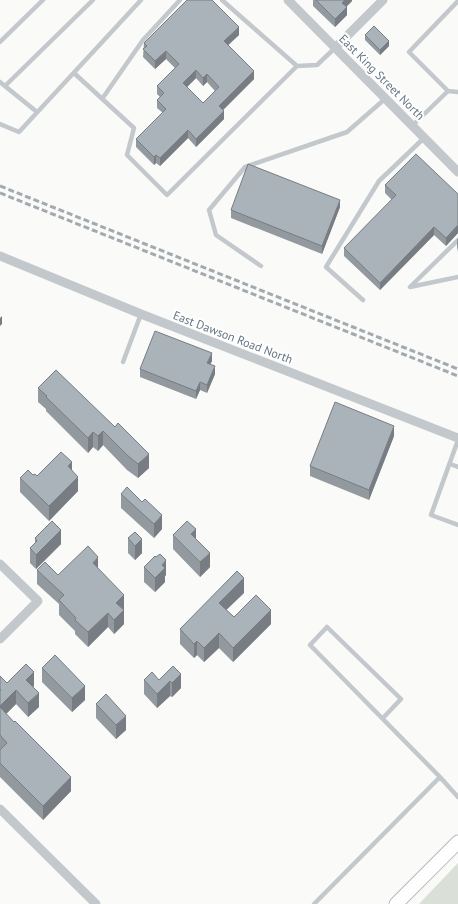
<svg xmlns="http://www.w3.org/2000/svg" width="458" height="904" viewBox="0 0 458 904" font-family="'PT Sans',sans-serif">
  <rect width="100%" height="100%" fill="#fafaf8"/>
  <!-- green -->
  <path fill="#dadfd7" d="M458,863V904H419Z"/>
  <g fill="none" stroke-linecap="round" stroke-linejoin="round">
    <defs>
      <path id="secondary" d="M396,904L458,842"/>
    </defs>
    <!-- secondary casing -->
    <use href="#secondary" stroke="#b3babf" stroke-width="15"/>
    <!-- service -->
    <path stroke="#c3c8cc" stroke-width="4.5" d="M222,0L297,66
      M458,1L409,52L448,91L458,92
      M0,42L43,0
      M74,73L134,128L127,155L167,195L297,66L317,65L335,48
      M0,82L37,112
      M5,86L93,0
      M102,99L143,40L180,0
      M0,124L19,132L141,0
      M413,125L448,91
      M458,240L410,287L458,277
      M261,266L216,235L209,210L245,167L347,132L386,98
      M363,300L326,267L379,181L424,138
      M123,362L141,314
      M458,440L431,515L458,525
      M450,464L458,467
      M383,718L401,699L327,627L310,645L440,777
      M314,904L440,777L458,797"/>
    <!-- minor -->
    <path stroke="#c3c8cc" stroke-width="9" d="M288,0L458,172
      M336,47L383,0
      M0,256L141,314L458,438
      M0,564L38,601L0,639
      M0,809L96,904"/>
    <!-- secondary -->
    <use href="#secondary" stroke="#fff" stroke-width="13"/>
    <!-- rail -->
    <path stroke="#a2aab0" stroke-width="3" stroke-dasharray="6 3" stroke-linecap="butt" d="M0,186L458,369
      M0,193L458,376"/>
  </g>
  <!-- wall -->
  <path fill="#929a9f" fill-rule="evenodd" d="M313,0H352V1L346,7L347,15L335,27L313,6Z
    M239,35L228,45L254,79L223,110L224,119L196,147L188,138L160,166L156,163L154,165L136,147V139L163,113L157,108V100L160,97L157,94V86L175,68L166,59L155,69L143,57L144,43ZM196,78L203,86L207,82L215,91L203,103L187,87Z
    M365,35L389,46L380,55L365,40Z
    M385,185L458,194V233L446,246L434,235L380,290L344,256V248L392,200L385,193Z
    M340,207L322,254L231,218V210Z
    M457,239H458V252L457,247Z
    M212,361L210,364L215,374L207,393L200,390L196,399L140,377V369Z
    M56,370L149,468L138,478L127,470L103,445L98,451L93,447L88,453L46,411V409L38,402V388Z
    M394,436L369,500L310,476V466Z
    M72,470L78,491L49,521L20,492V478L33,475L37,476Z
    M121,494L142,502L162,529L154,538L121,508Z
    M135,532L142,553L135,560L128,553V538Z
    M173,535L210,567L200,577L173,549Z
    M35,538L61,544L36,569L30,563V548L35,543Z
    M144,567L166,575L165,576V582L155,592L144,582Z
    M98,569L124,609L123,610L124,624L114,634L108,627L88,647L75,634V631L59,615V604L37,584V570L58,575Z
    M244,593L226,610L234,617L271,624L233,662L219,648L204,662L197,655L194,658L180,644V629Z
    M173,666L181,688L172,697L170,696L157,708L144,694V680H159Z
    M42,668L85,700L72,712L42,682Z
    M0,676L7,683L34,686L33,687L39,707L28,717L16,704L6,714L71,791L43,820L0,777Z
    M96,704L126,730L116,739L96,718Z"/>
  <!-- shaded-wall -->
  <path fill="#777d82" d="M345,0H352V1L342,11V3Z
    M347,7V15L335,27V19Z
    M239,27V35L224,49V41Z
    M389,41V46L380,55V50Z
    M166,51V59L155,69V61Z
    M196,70V78L183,91V83Z
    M254,71V79L219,114V106Z
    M207,74V82L203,86V78Z
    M224,111V119L196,147V139Z
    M188,130V138L160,166V158Z
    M156,155V163L154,165V157Z
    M340,200V207L322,254V246Z
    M458,225V233L446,246V238Z
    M434,227V235L380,290V283Z
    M2,316V324L0,326V318Z
    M212,353V361L207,371V363Z
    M215,366V374L207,393V385Z
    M200,382V390L196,399V391Z
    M394,426V436L369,500V490Z
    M103,431V445L98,451V436Z
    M93,432V447L88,453V438Z
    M149,454V468L138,478V464Z
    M72,462V477L68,466Z
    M78,477V491L49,521V506Z
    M162,515V529L154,538V524Z
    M196,529V544L191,534Z
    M61,530V544L36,569V555Z
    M142,539V553L135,560V546Z
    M210,553V567L200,577V562Z
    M98,557V571L93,563Z
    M166,560V575L165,576V582L155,592V578L162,565Z
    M244,578V593L219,617V603Z
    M124,595V609L116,617V603Z
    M124,610V624L114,634V620Z
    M271,610V624L233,662V648Z
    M108,613V627L88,647V632Z
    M219,633V648L204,662V648Z
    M197,641V655L194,658V644Z
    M34,672V686L26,694V680Z
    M181,674V688L172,697V683Z
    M170,681V696L157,708V694Z
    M85,686V700L72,712V698Z
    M16,690V704L0,720V706Z
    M39,693V707L28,717V703Z
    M126,716V730L116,739V725Z
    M71,777V791L43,820V806Z"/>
  <!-- building -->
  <path fill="#aab3b9" stroke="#777d82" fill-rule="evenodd" d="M187,0H212L239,27L224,41L254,71L219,106L224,111L196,139L188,130L160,158L156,155L154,157L136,139L166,109L157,100L164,93L157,86L179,64L166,51L155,61L143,49L147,46L144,43ZM196,70L203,78L207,74L219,87L203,103L183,83Z
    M316,0H345L342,3L347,7L335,19Z
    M374,26L389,41L380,50L365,35Z
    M416,154L458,194V225L446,238L434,227L380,283L344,248L396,195L385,185Z
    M248,164L340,200L322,246L231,210Z
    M155,331L212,353L207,363L215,366L207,385L200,382L196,391L140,369Z
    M56,370L115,427L118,423L149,454L138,464L127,455L103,431L98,436L93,432L88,438L46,397L47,396L38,388Z
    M335,402L394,426L369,490L310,466Z
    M61,452L72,462L68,466L78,477L49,506L20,478L28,470L33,475L35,474L37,476Z
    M127,487L142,502L145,499L162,515L154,524L121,494Z
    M52,521L61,530L36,555L30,548L37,541L35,538Z
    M187,521L196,529L191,534L210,553L200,562L173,535Z
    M135,532L142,539L135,546L128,538Z
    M88,546L98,557L93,563L124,595L116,603L124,610L114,620L108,613L88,632L75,620L76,618L59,600L64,595L37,570L45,562L58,575Z
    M160,554L166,560L162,565L165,568L155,578L144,567L155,556L156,557Z
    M237,571L244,578L219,603L234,617L256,595L271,610L233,648L219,633L204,648L197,641L194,644L180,629Z
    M55,655L85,686L72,698L42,668Z
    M26,664L34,672L26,680L39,693L28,703L16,690L0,706V690H1L0,689V676L7,683Z
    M173,666L181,674L172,683L170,681L157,694L144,680L152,672L159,680Z
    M106,694L126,716L116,725L96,704Z
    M0,707L14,722L15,721L71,777L43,806L0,763V750L7,743L0,735Z"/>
  <g text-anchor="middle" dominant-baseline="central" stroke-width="4" stroke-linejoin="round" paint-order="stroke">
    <!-- street labels -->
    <g font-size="12" fill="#657683" stroke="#fff">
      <text transform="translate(382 77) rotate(45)">East King Street North</text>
      <text transform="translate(233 337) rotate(21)">East Dawson Road North</text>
    </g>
  </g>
</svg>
